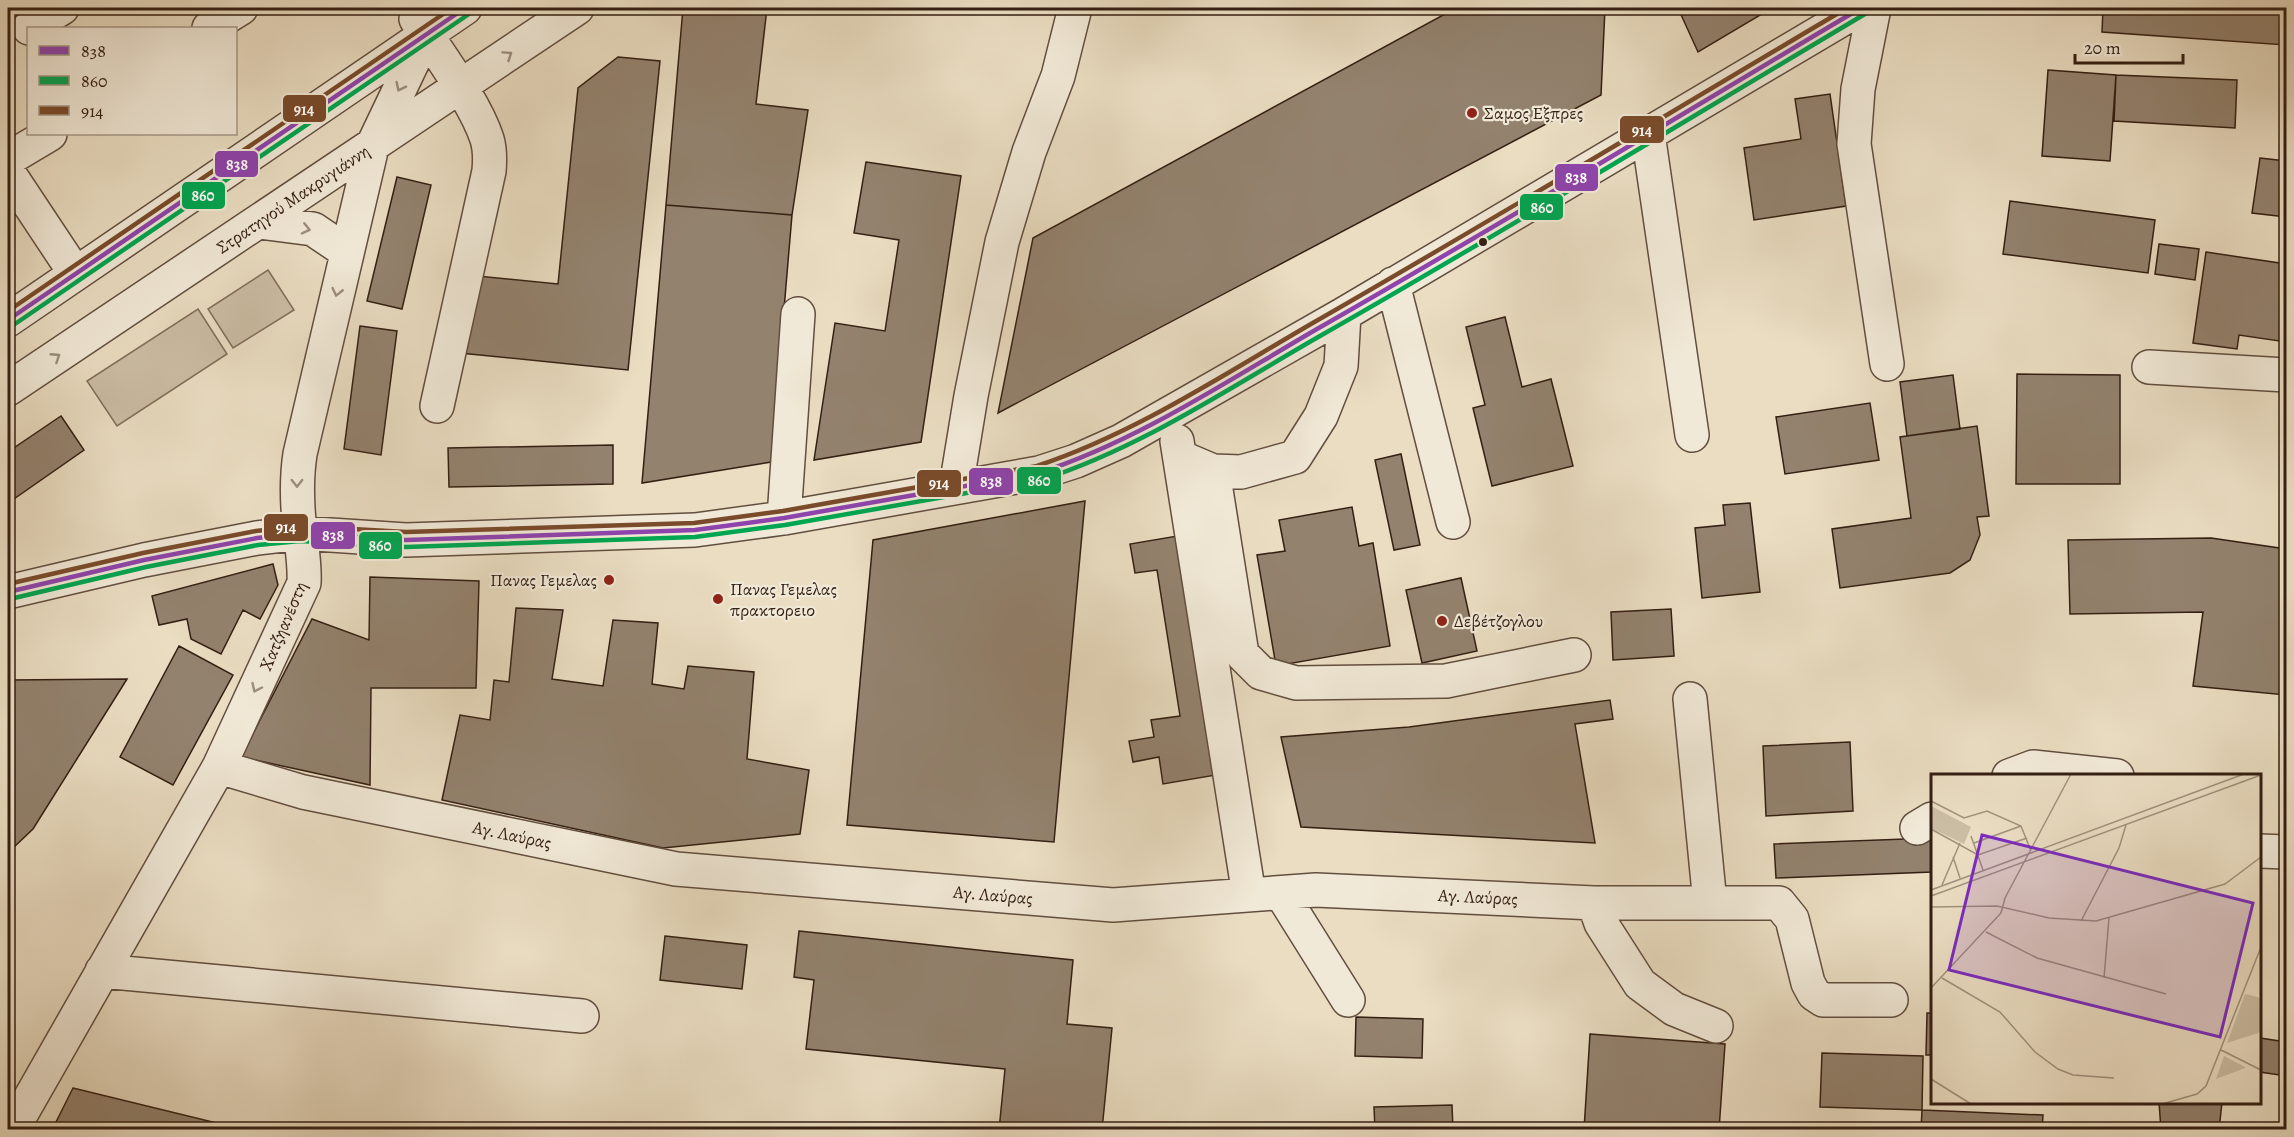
<svg xmlns="http://www.w3.org/2000/svg" width="2294" height="1137" viewBox="0 0 2294 1137" font-family="Alegreya,serif">
  <rect width="100%" height="100%" fill="#eaddc2"/>
  <filter id="stains"><feTurbulence type="fractalNoise" baseFrequency=".00333" numOctaves="4"/><feColorMatrix values="0 0 0 0 .2 0 0 0 0 .09 0 0 0 0 .02 0 0 0 .5 -.17"/></filter>
  <radialGradient id="worn" r=".72"><stop offset=".6" stop-color="#630" stop-opacity="0"/><stop offset="1" stop-color="#630" stop-opacity=".3"/></radialGradient>
  <!-- green -->
  <path fill="#cbbda4" stroke="#806e5c" stroke-width="1.5" d="M268,270L294,310L233,348L208,309Z
    M198,309L227,354L117,426L87,381Z"/>
  <!-- building -->
  <path fill="#93826e" stroke="#341f13" stroke-width="1.5" d="M683,8H767L756,104L808,110L792,215L666,205Z
    M1456,8H1605L1601,95L998,413L1033,238Z
    M1678,8H1772L1698,52Z
    M2103,8H2286V45L2102,32Z
    M618,57L660,61L628,370L460,353L468,275L558,284L578,88Z
    M2048,70L2116,75L2110,161L2042,156Z
    M2116,75L2237,80L2235,128L2114,121Z
    M1830,94L1846,206L1754,220L1744,148L1801,139L1795,99Z
    M2260,158L2286,161V217L2252,213Z
    M866,162L961,176L921,442L814,460L835,323L885,331L899,240L854,233Z
    M397,177L431,185L402,309L367,301Z
    M2010,201L2155,220L2148,273L2003,254Z
    M666,205L792,215L771,462L642,483Z
    M2159,244L2199,249L2195,280L2155,274Z
    M2206,252L2286,264V342L2239,335L2237,349L2193,343Z
    M1505,317L1522,387L1551,379L1573,466L1492,486L1473,408L1485,405L1466,327Z
    M360,326L397,331L381,455L344,449Z
    M2017,374L2120,375V484H2016Z
    M1953,375L1960,429L1907,436L1900,382Z
    M1870,403L1879,460L1785,474L1776,417Z
    M61,416L84,450L8,503V452Z
    M1977,426L1989,516L1977,517L1980,535L1970,560L1950,573L1840,588L1832,529L1911,518L1900,437Z
    M613,445V484L449,487L448,448Z
    M1401,454L1420,545L1394,550L1375,460Z
    M1085,501L1054,842L847,825L873,540Z
    M1750,503L1760,592L1702,598L1695,528L1725,525L1723,505Z
    M1352,507L1359,546L1373,543L1390,646L1276,666L1257,555L1285,551L1279,520Z
    M1189,534L1228,773L1163,784L1159,757L1133,762L1129,741L1154,737L1151,720L1180,716L1157,570L1135,573L1130,544Z
    M2211,538L2286,549V695L2193,686L2203,612L2070,614L2068,540Z
    M273,564L278,585L260,619L243,610L221,654L191,639L187,619L159,625L152,596Z
    M370,577L479,581L476,688H371L370,785L241,757L312,619L369,640Z
    M1461,578L1477,651L1422,663L1406,590Z
    M516,608L563,610L552,679L603,686L613,620L658,623L652,684L684,689L688,666L754,672L747,759L809,770L800,834L663,848L442,800L460,715L490,720L494,680L509,682Z
    M1671,609L1674,656L1613,660L1611,612Z
    M179,646L233,675L173,785L120,757Z
    M127,679L33,829L13,848V896H8V680Z
    M1610,700L1613,719L1575,724L1595,843L1301,827L1281,737L1409,727Z
    M1850,742L1853,811L1766,816L1763,746Z
    M1932,838V872L1776,878L1774,844Z
    M799,931L1073,960L1067,1024L1112,1028L1102,1130H999L1005,1069L806,1049L814,980L794,977Z
    M665,936L747,945L742,989L660,980Z
    M1927,1013H1932V1055H1926Z
    M1356,1017L1423,1019L1422,1058L1355,1056Z
    M1590,1034L1725,1044L1719,1130H1584Z
    M2260,1038L2286,1042V1076L2260,1072Z
    M1822,1053L1923,1056L1922,1110L1820,1107Z
    M73,1088L225,1125L223,1130H52Z
    M2159,1102H2222L2219,1130H2161Z
    M1452,1105L1453,1130H1375L1374,1107Z
    M1922,1110L2043,1115L2042,1130H1921Z"/>
  <g fill="none" stroke-linecap="round" stroke-linejoin="round">
    <defs>
      <path id="minor" d="M1874,8L1858,89L1854,144L1887,364
        M416,19C437,52 475,102 487,139C490,149 490,160 489,171L437,406
        M29,28L62,8
        M209,28L241,8
        M1648,134L1692,435
        M8,159L50,134
        M8,172L75,273
        M259,222L313,229L347,252
        M1393,284L1453,522
        M8,320L465,8
        M2149,367L2286,375
        M8,389L577,8
        M1177,441L1249,895
        M1180,457L1213,471L1242,654L1261,673L1296,683L1446,681L1574,655
        M1213,471L1241,472L1295,457L1321,416L1341,366L1344,314
        M956,487L971,396L1002,242L1029,152L1058,76L1075,8
        M784,518L798,314
        M8,592L144,560L257,538L300,533L406,540L695,530L784,518L1039,473L1076,461L1121,441L1344,314L1861,8
        M1690,699L1710,903
        M219,767L303,792L676,869L1113,905L1316,890L1594,903H1779L1792,919L1808,983L1814,994L1823,1000H1891
        M2009,776L2033,767L2117,776
        M1917,828L1932,819
        M2260,851L2286,852
        M1281,893L1348,1000
        M1594,903L1601,923L1640,984L1674,1009L1716,1026
        M102,971L582,1016
        M12,1130L219,767L304,583C305,565 302,549 300,531C297,505 296,480 300,454L372,147L426,34L424,8"/>
    </defs>
    <!-- minor casing -->
    <use href="#minor" stroke="#624e3f" stroke-width="36"/>
    <!-- minor -->
    <use href="#minor" stroke="#f1e9d7" stroke-width="33"/>
    <defs>
      <path id="bus-1" d="M8,320L465,8
        M8,592L144,560L257,538L300,533L406,540L695,530L784,518L1039,473C1138,441 1227,381 1317,329C1500,225 1680,115 1861,8"/>
      <path id="bus-2" d="M12,326L469,14
        M10,599L146,567L258,545L300,541L406,547L695,537L785,525L1041,480C1141,448 1229,388 1320,336C1503,232 1683,122 1865,14"/>
      <path id="bus-3" d="M8,311L452,8
        M8,584L143,553L256,531L299,526L406,532L694,523L783,511L1037,466C1134,434 1223,375 1311,324C1491,221 1669,113 1847,8"/>
    </defs>
    <!-- bus-1 casing -->
    <use href="#bus-1" stroke="#f1e9d7" stroke-width="9"/>
    <!-- bus-2 casing -->
    <use href="#bus-2" stroke="#f1e9d7" stroke-width="9"/>
    <!-- bus-3 casing -->
    <use href="#bus-3" stroke="#f1e9d7" stroke-width="9"/>
    <!-- bus-1 -->
    <use href="#bus-1" stroke="#8e44ad" stroke-width="4.5"/>
    <!-- bus-2 -->
    <use href="#bus-2" stroke="#00a651" stroke-width="4.5"/>
    <!-- bus-3 -->
    <use href="#bus-3" stroke="#7a4b2a" stroke-width="4.5"/>
  </g>
  <!-- one-way arrows -->
  <defs><path id="oneway-chevron" d="M-2-3.5L2.5 0L-2 3.5" fill="none" stroke-width="1.6" stroke-linecap="round" stroke-linejoin="round" transform="scale(1.5)"/></defs>
  <g stroke="#9c8e7f">
    <use href="#oneway-chevron" transform="translate(508 55) rotate(-34)"/>
    <use href="#oneway-chevron" transform="translate(400 87) rotate(116)"/>
    <use href="#oneway-chevron" transform="translate(306 229) rotate(13)"/>
    <use href="#oneway-chevron" transform="translate(337 292) rotate(103)"/>
    <use href="#oneway-chevron" transform="translate(56 357) rotate(-33)"/>
    <use href="#oneway-chevron" transform="translate(297 483) rotate(90)"/>
    <use href="#oneway-chevron" transform="translate(256 688) rotate(115)"/>
  </g>
  <!-- markers -->
  <g fill="#8f2418" stroke="#f1e9d7" stroke-width="2">
    <circle cx="1472" cy="113" r="6"/>
    <circle cx="609" cy="580" r="6"/>
    <circle cx="718" cy="599" r="6"/>
    <circle cx="1442" cy="621" r="6"/>
  </g>
  <circle fill="#341f13" stroke="#f1e9d7" stroke-width="2" cx="1483" cy="242" r="5"/>
  <g text-anchor="middle" dominant-baseline="central" stroke-width="4.5" stroke-linejoin="round" paint-order="stroke">
    <!-- poi labels -->
    <g font-size="18" fill="#341f13" stroke="#f1e9d7" text-anchor="start">
      <text x="1484" y="113">Σαμος Εξπρες</text>
      <text x="597" y="580" text-anchor="end">Πανας Γεμελας</text>
      <text x="730" y="589">Πανας Γεμελας<tspan x="730" dy="21">πρακτορειο</tspan></text>
      <text x="1454" y="621">Δεβέτζογλου</text>
    </g>
    <!-- street labels -->
    <g font-size="18" fill="#341f13" stroke="#f1e9d7">
      <text transform="translate(293 199) rotate(-34)">Στρατηγού Μακρυγιάννη</text>
      <text transform="translate(283 626) rotate(-67)">Χατζηανέστη</text>
      <text transform="translate(512 835) rotate(12)">Αγ. Λαύρας</text>
      <text transform="translate(993 895) rotate(5)">Αγ. Λαύρας</text>
      <text transform="translate(1478 897) rotate(3)">Αγ. Λαύρας</text>
    </g>
  </g>
  <!-- overview -->
  <g transform="translate(1931 774)">
    <rect width="330" height="330" fill="#eaddc2"/>
    <path d="M0,32L40,53L33,70L0,54ZM314,220L330,224V258L296,269ZM293,282L314,293V294L285,305Z" fill="#cbbda4"/>
    <path fill="none" stroke="#a1917c" stroke-width="1.5" d="M0,27L33,44L56,37L90,52L100,77M0,55L47,81L96,64M40,62L52,96M43,69L90,52M22,83L29,104M11,111L29,69M0,116L313,0M0,122L330,1M0,133L66,132L118,144L165,147L294,110L330,83M150,147L188,74L195,51M55,158L106,184L235,220M11,204L69,238L104,278L127,295L142,301L183,304M173,204L178,144M0,214L70,139L74,124L140,0M290,276L330,296M0,305L40,330M231,330L266,320L275,312L330,173"/>
    <path fill="#7b2cbf" fill-opacity="0.15" stroke="#7b2cbf" stroke-width="3" d="M51,61L322,129L289,263L18,196Z"/>
    <rect width="330" height="330" fill="none" stroke="#341f13" stroke-width="3"/>
  </g>
  <g stroke="#f1e9d7" stroke-width="2">
    <rect x="282" y="94" width="45" height="29" rx="6" fill="#7a4b2a"/>
    <rect x="1619" y="115" width="46" height="29" rx="6" fill="#7a4b2a"/>
    <rect x="214" y="150" width="45" height="28" rx="6" fill="#8e44ad"/>
    <rect x="1554" y="163" width="45" height="29" rx="6" fill="#8e44ad"/>
    <rect x="181" y="181" width="45" height="29" rx="6" fill="#00a651"/>
    <rect x="1519" y="193" width="45" height="28" rx="6" fill="#00a651"/>
    <rect x="1016" y="466" width="46" height="29" rx="6" fill="#00a651"/>
    <rect x="968" y="467" width="46" height="29" rx="6" fill="#8e44ad"/>
    <rect x="916" y="469" width="46" height="29" rx="6" fill="#7a4b2a"/>
    <rect x="263" y="513" width="46" height="29" rx="6" fill="#7a4b2a"/>
    <rect x="310" y="521" width="46" height="29" rx="6" fill="#8e44ad"/>
    <rect x="358" y="531" width="45" height="29" rx="6" fill="#00a651"/>
  </g>
  <g font-size="16" text-anchor="middle" font-weight="bold" fill="#fff">
    <text x="304" y="115">914</text>
    <text x="1642" y="136">914</text>
    <text x="237" y="170">838</text>
    <text x="1576" y="183">838</text>
    <text x="203" y="201">860</text>
    <text x="1542" y="213">860</text>
    <text x="1039" y="486">860</text>
    <text x="991" y="487">838</text>
    <text x="939" y="489">914</text>
    <text x="286" y="533">914</text>
    <text x="333" y="541">838</text>
    <text x="380" y="551">860</text>
  </g>
  <!-- margin -->
  <rect width="2294" height="1137" fill="none" stroke="#eaddc2" stroke-width="30"/>
  <rect x="9" y="9" width="2276" height="1119" fill="none" stroke="#341f13" stroke-width="3"/>
  <rect x="15" y="15" width="2264" height="1107" fill="none" stroke="#341f13" stroke-width="1.5"/>
  <!-- legend -->
  <rect x="27" y="27" width="210" height="108" fill="#f1e9d7" stroke="#a59889" stroke-width="1.5"/>
  <rect x="39" y="46" width="30" height="9" fill="#8e44ad" stroke="#a59889" stroke-width="1.5"/>
  <text x="81" y="57" font-size="18" fill="#341f13">838</text>
  <rect x="39" y="76" width="30" height="9" fill="#00a651" stroke="#a59889" stroke-width="1.5"/>
  <text x="81" y="87" font-size="18" fill="#341f13">860</text>
  <rect x="39" y="106" width="30" height="9" fill="#7a4b2a" stroke="#a59889" stroke-width="1.5"/>
  <text x="81" y="117" font-size="18" fill="#341f13">914</text>
  <!-- scale -->
  <path d="M2075 54v9h108v-9" fill="none" stroke="#341f13" stroke-width="3"/>
  <text x="2084" y="54" font-size="18" fill="#341f13" stroke="#f1e9d7" stroke-width="4.5" paint-order="stroke">20 m</text>
  <rect width="100%" height="100%" filter="url(#stains)"/>
  <rect width="100%" height="100%" fill="url(#worn)"/>
</svg>
